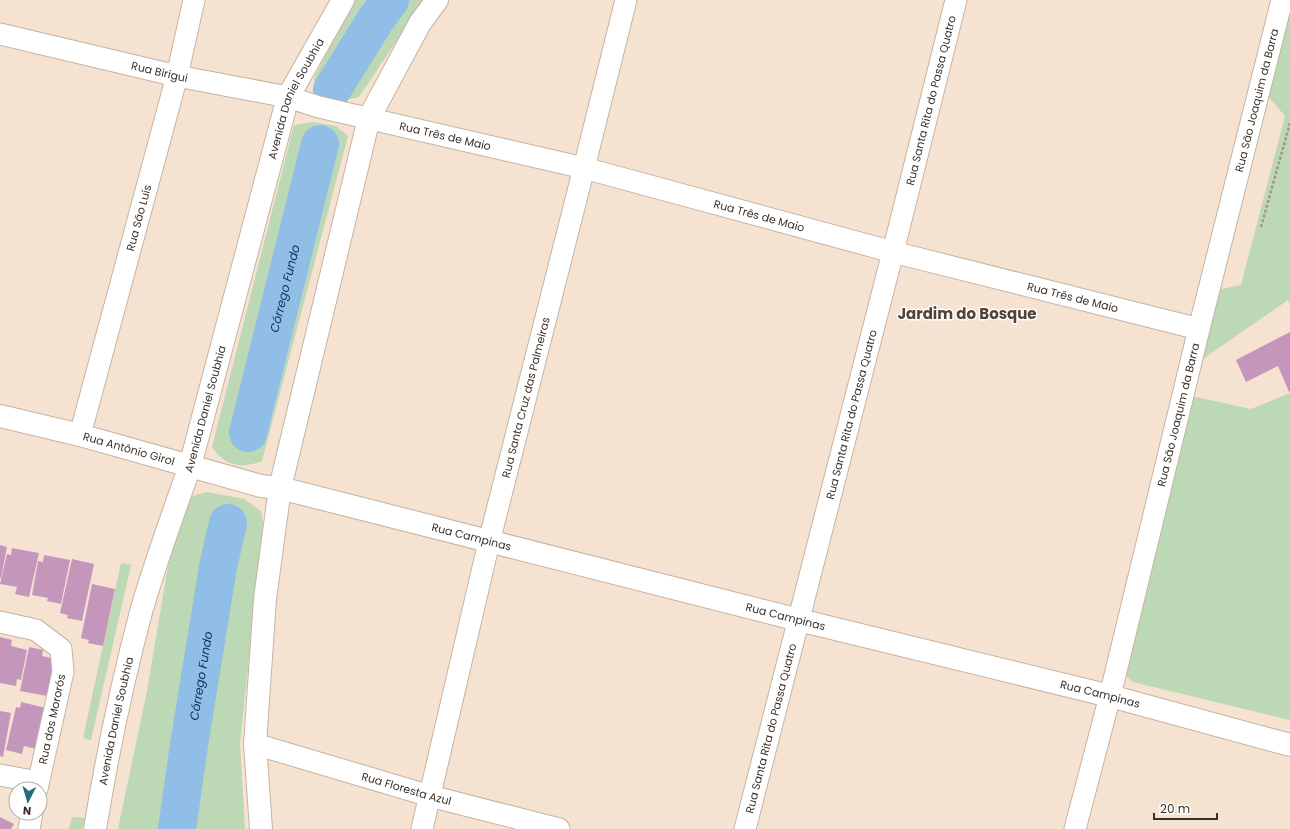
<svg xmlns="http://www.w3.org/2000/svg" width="1290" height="829" viewBox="0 0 1290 829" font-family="Poppins,sans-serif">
  <rect width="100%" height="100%" fill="#f5e2d1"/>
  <!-- green -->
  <path fill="#bcd8b5" d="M354,0H427L402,33L359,97C343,102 329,98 315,89L314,78Z
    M1290,0V304L1288,300L1190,368L1208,292L1241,285L1285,116L1260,87Z
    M313,122L336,126L348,136L262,461C242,469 224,466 212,447L294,125Z
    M1290,393V720L1133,682L1121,671L1183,394L1251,409Z
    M207,492L244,499L261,511L263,522L240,744L245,829H118L147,691L167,572L177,530L189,497Z
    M121,563L131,565L91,740L83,738Z
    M72,817L85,818L82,829H69Z"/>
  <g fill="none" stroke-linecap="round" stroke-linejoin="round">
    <!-- river -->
    <g stroke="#91bee7" stroke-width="38">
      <path d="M332,90L376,19L390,0"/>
      <path id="s1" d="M248,433L320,144"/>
      <path id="s2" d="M177,829L189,745L218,567L228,523"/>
    </g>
  </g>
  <!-- building -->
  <path fill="#c596bb" d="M1290,332V391L1289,392L1278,366L1246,382L1236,360Z
    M0,545L7,547L1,578H0Z
    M12,548L39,553L29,597L15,594L17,587L0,584L7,554L11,555Z
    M44,555L70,560L61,604L47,601L48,598L32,595L38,561L43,562Z
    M72,559L94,564L82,621L67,618L68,615L60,613Z
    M92,584L115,589L103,646L88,643L89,640L81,638Z
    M0,637L12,640L11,646L27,650L21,680L17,679L16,686L0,683Z
    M29,647L43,650L42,656L56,659L50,689H48L47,696L20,691Z
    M21,702L46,708L36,749L24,746L22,754L6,750L16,707L20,708Z
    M0,711L11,713L3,757L0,756Z
    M0,817L14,824L11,829H0Z"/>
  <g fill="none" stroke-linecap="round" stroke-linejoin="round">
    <defs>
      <g id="street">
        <path id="s3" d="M0,34L177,76L288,97L319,107L584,168L893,252L1199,329"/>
        <path id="s4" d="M80,435L177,76L194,0"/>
        <path d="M0,622L36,630L61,649L63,672L37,789"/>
        <path id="s5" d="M255,744L430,796L559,829"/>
        <path d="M0,775L38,782"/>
        <path d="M29,829L32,813"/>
        <path id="s6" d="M422,829L489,542L584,168L626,0"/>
        <path id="s7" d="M745,829L893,252L956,0"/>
        <path id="s8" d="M1075,829L1110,696L1199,329L1282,0"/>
      </g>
      <g id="secondary">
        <path id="s9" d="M0,416L80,435L261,486L280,488L799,620L1110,696L1290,745"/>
        <path id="s10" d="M95,829C107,756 122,683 141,612C155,563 173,514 190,466L288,97L343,0"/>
        <path d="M261,829L255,744L265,599L280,488L369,118L420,23L437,0"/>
      </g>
    </defs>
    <!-- street casing -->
    <use href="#street" stroke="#c6b3a3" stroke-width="23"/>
    <!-- secondary casing -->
    <use href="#secondary" stroke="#c6b3a3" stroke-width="24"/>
    <!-- path -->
    <path stroke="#a39588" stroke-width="2.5" stroke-dasharray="3 2" stroke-linecap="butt" d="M1261,227L1290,123"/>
    <!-- street -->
    <use href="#street" stroke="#fff" stroke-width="21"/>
    <!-- secondary -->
    <use href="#secondary" stroke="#fff" stroke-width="22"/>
  </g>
  <g text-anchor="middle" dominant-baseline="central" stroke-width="3" stroke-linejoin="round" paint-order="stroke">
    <!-- street labels -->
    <g font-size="11" fill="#38312a" stroke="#fff">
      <text stroke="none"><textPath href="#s3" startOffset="164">Rua Birigui</textPath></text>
      <text stroke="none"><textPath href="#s10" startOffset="759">Avenida Daniel Soubhia</textPath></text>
      <text stroke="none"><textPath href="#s8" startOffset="751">Rua São Joaquim da Barra</textPath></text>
      <text stroke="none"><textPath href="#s7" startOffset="752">Rua Santa Rita do Passa Quatro</textPath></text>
      <text stroke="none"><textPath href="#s3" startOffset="457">Rua Três de Maio</textPath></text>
      <text stroke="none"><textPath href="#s3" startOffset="781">Rua Três de Maio</textPath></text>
      <text stroke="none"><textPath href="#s4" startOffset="225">Rua São Luís</textPath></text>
      <text stroke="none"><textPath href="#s3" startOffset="1105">Rua Três de Maio</textPath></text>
      <text stroke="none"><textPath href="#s6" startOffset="444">Rua Santa Cruz das Palmeiras</textPath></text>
      <text stroke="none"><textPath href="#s10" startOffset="435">Avenida Daniel Soubhia</textPath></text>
      <text stroke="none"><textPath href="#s8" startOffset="427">Rua São Joaquim da Barra</textPath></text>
      <text stroke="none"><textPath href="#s7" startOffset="428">Rua Santa Rita do Passa Quatro</textPath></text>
      <text stroke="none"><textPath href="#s9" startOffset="133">Rua Antônio Girol</textPath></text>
      <text stroke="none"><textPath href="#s9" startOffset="487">Rua Campinas</textPath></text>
      <text stroke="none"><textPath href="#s9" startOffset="811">Rua Campinas</textPath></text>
      <text stroke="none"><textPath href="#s9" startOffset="1135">Rua Campinas</textPath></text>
      <text transform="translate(52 719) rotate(-78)">Rua dos Mororós</text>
      <text stroke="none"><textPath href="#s10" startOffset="110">Avenida Daniel Soubhia</textPath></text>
      <text stroke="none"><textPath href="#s7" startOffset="104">Rua Santa Rita do Passa Quatro</textPath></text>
      <text stroke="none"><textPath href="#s5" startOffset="158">Rua Floresta Azul</textPath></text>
    </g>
    <!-- water labels -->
    <g font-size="12" font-style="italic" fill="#0f314d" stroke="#fff">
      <text stroke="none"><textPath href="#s1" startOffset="149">Córrego Fundo</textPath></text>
      <text stroke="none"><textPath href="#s2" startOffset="155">Córrego Fundo</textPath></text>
    </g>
    <!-- district labels -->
    <g font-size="15" font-weight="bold" fill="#534336" stroke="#fff">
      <text x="967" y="313">Jardim do Bosque</text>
    </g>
  </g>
  <!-- north arrow -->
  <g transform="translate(28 801) rotate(185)"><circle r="19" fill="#ffffff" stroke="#afadaa"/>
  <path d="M0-3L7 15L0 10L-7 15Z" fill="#256b7a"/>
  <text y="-6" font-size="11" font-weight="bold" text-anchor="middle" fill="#38312a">N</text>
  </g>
  <!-- scale -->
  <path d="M1154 813v6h63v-6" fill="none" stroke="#38312a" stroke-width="2"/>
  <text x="1160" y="813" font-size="12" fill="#38312a" stroke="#ffffff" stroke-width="3" paint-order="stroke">20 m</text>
</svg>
